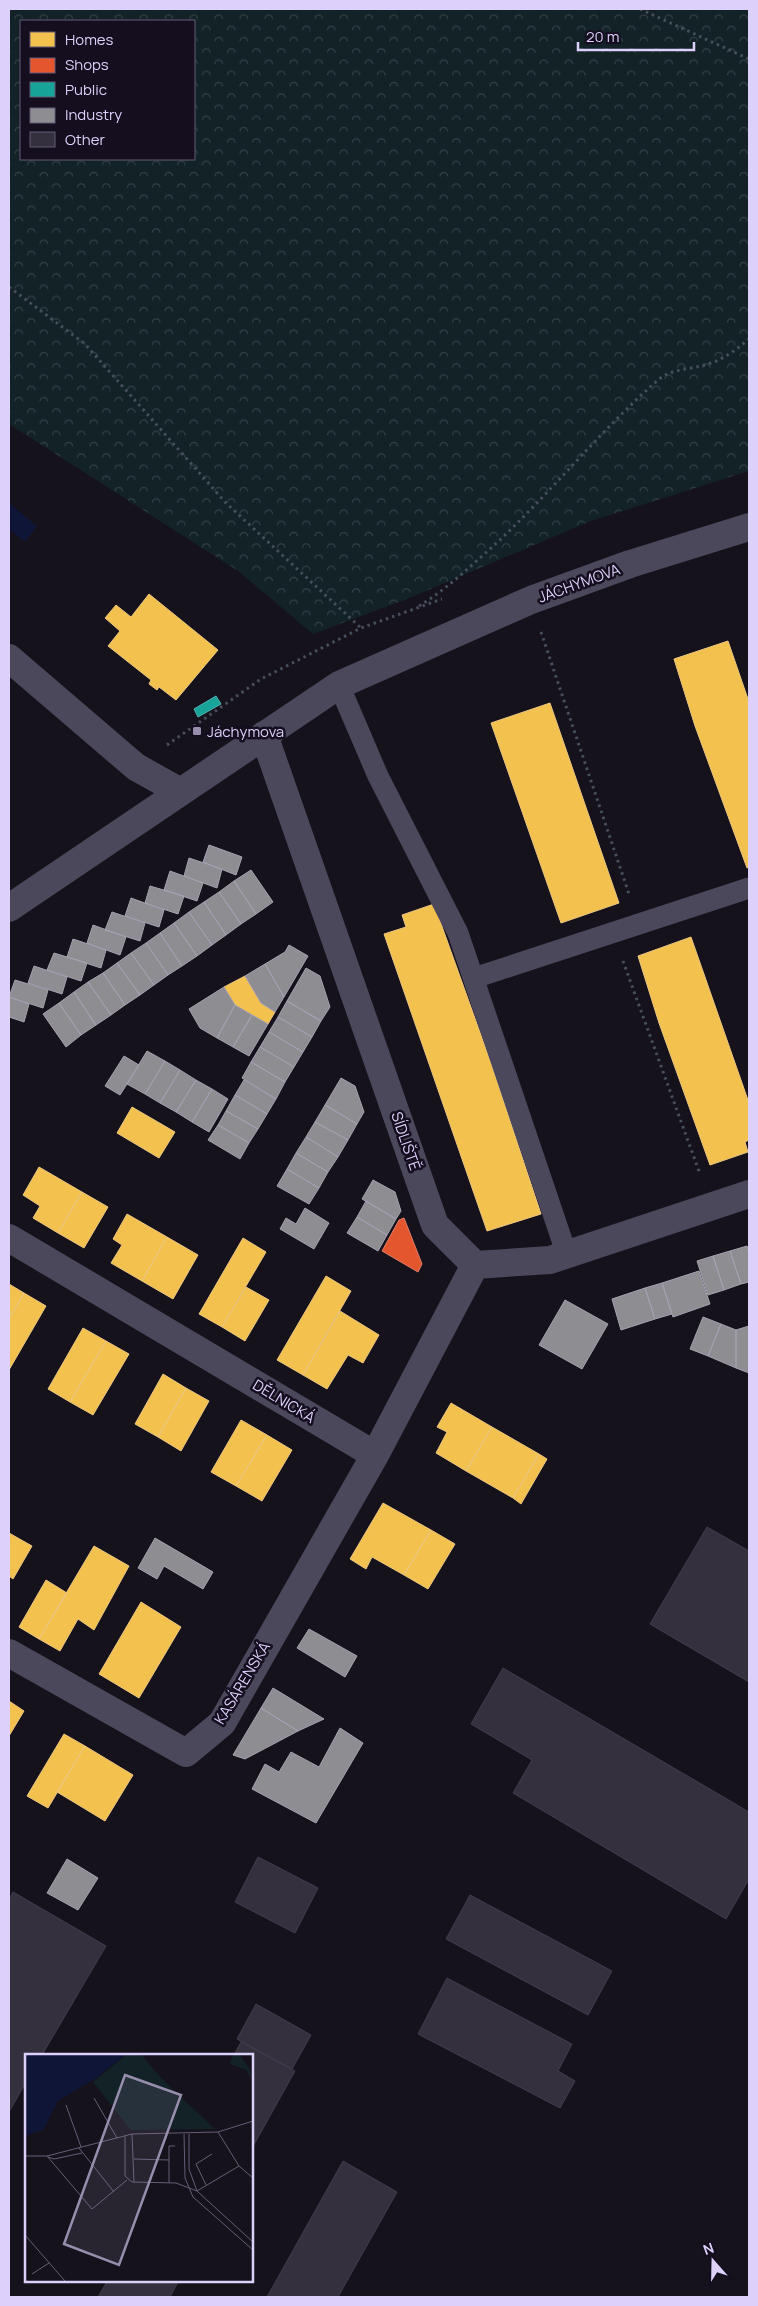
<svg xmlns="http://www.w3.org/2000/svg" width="758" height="2306" viewBox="0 0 758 2306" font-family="Manrope,sans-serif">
  <defs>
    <pattern id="forest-crowns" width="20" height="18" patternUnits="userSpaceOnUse" patternTransform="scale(1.25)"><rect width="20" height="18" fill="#122227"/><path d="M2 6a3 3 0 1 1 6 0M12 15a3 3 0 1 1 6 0" fill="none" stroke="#344147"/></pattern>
  </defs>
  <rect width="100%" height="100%" fill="#15121b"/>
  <!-- forest -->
  <path fill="url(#forest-crowns)" fill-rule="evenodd" d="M9,9H749V471L591,521L407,599L313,634L238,571L9,424ZM21,21H194V159H21Z"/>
  <!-- water -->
  <path fill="#0e1537" d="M9,503L37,526L25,542L9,529Z"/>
  <!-- homes -->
  <path fill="#f2c14e" stroke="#ecc682" d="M149,594L218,650L176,700L159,687L157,690L149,684L151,680L108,646L120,631L105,618L116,605L131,617Z
    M728,641L749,702V867L747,868L695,726L674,659Z
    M550,703L619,903L561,923L491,723Z
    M434,904L491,1063L541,1214L487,1231L384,934L406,927L402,915Z
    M691,937L749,1103V1140L745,1142L748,1152L710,1165L659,1023L638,956Z
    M245,976L261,1003L275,1012L268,1024L235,1005L224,987Z
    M132,1107L175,1132L159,1158L117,1133Z
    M39,1167L82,1192L58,1233L33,1218L40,1206L23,1195Z
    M82,1192L108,1207L84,1248L58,1233Z
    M127,1214L167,1237L142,1281L111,1263L122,1245L113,1239Z
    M167,1237L198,1255L173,1299L142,1281Z
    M243,1238L266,1252L222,1327L199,1314Z
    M326,1276L351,1291L303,1375L277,1360Z
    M9,1284L24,1293L9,1319Z
    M246,1287L269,1300L245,1341L222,1327Z
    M24,1293L46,1306L9,1370V1319Z
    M340,1311L379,1335L363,1363L348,1355L327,1389L303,1375Z
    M83,1328L106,1341L70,1402L48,1389Z
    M106,1341L129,1354L93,1415L70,1402Z
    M163,1374L186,1388L158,1437L135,1424Z
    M186,1388L209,1401L181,1451L158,1437Z
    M451,1403L492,1427L466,1471L436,1453L447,1432L437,1427Z
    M241,1420L267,1435L236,1486L211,1472Z
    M492,1427L539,1454L513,1498L466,1471Z
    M267,1435L292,1450L262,1501L236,1486Z
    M539,1454L547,1459L521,1504L513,1498Z
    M383,1503L431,1530L404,1575L372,1557L366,1569L350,1559Z
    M431,1530L455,1544L428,1589L404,1575Z
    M9,1533L32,1546L13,1579L9,1576Z
    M94,1546L129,1566L94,1630L78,1619L60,1651L39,1639Z
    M46,1580L67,1593L39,1639L19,1627Z
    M141,1602L181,1627L139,1698L99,1674Z
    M9,1701L24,1711L9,1736Z
    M64,1734L85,1746L48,1808L27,1796Z
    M85,1746L133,1775L105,1821L57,1792Z"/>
  <!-- shops -->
  <path fill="#e4572e" stroke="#e27c6c" d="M404,1218L422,1264L418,1272L382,1251L399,1220Z"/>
  <!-- public -->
  <path fill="#17a398" stroke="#52b1b6" d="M216,696L221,704L198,717L194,709Z"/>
  <!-- industry -->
  <path fill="#8d8d92" stroke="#a5a1b2" d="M209,845L242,857L236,875L203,862Z
    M189,858L222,869L217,888L184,876Z
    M251,870L273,902L256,914L234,881Z
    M170,871L203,883L197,901L164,890Z
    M234,881L256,914L241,924L219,892Z
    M150,886L184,896L178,914L145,903Z
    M219,892L241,924L226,935L204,902Z
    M131,898L164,910L159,927L125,916Z
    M204,902L226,935L212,945L189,912Z
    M112,912L145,923L140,941L105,930Z
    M189,912L212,945L197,956L174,923Z
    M174,923L197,956L182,966L160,933Z
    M93,925L126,937L120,955L87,943Z
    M160,933L182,966L168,975L146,943Z
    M73,939L106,950L101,968L67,957Z
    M146,943L168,975L154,985L131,953Z
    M289,945L308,956L284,997L265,964L285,952Z
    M54,953L87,963L81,981L47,970Z
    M131,953L154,985L140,995L117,963Z
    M117,963L140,995L125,1005L103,973Z
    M265,964L284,997L275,1012L261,1003L245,976Z
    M34,966L67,977L62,994L28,983Z
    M306,968L320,976L330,1007L321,1021L287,1001Z
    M103,973L125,1005L111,1015L88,982Z
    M15,980L48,990L43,1008L9,997Z
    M88,982L111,1015L96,1025L74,992Z
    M224,987L235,1005L217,1038L200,1028L189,1009Z
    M74,992L96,1025L81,1035L59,1003Z
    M9,997L29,1004L24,1022L9,1017Z
    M287,1001L321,1021L312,1037L278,1017Z
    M59,1003L81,1035L66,1047L43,1014Z
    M235,1005L252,1015L233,1047L217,1038Z
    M252,1015L268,1024L249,1056L233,1047Z
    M278,1017L312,1037L303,1052L269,1032Z
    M269,1032L303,1052L294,1067L260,1047Z
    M260,1047L294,1067L285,1082L251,1062Z
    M147,1051L165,1061L145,1094L127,1084Z
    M124,1056L139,1065L120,1095L105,1086Z
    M165,1061L180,1070L160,1103L145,1094Z
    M251,1062L285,1082L276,1099L242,1078Z
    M180,1070L196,1080L176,1112L160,1103Z
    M341,1078L355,1086L364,1112L357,1124L325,1105Z
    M196,1080L212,1089L192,1122L176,1112Z
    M244,1080L276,1099L267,1114L235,1095Z
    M212,1089L228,1099L209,1132L192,1122Z
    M235,1095L267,1114L258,1129L226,1111Z
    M325,1105L357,1124L348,1140L315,1122Z
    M226,1111L258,1129L249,1143L218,1125Z
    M315,1122L348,1140L338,1157L306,1137Z
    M218,1125L249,1143L240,1159L208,1140Z
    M306,1137L338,1157L328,1172L296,1153Z
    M296,1153L328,1172L319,1188L287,1169Z
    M287,1169L319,1188L309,1204L277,1186Z
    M373,1180L395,1192L401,1211L396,1219L362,1199Z
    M366,1201L396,1219L387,1235L357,1217Z
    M305,1208L329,1223L314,1249L280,1229L286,1218L296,1224Z
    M357,1217L387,1235L378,1251L347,1233Z
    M747,1246L749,1253V1282L741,1284L730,1251Z
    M730,1251L741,1284L724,1290L713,1256Z
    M713,1256L724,1290L708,1295L697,1261Z
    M699,1271L710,1304L673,1317L662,1283Z
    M662,1283L672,1314L655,1319L645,1288Z
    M645,1288L655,1319L621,1330L612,1299Z
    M565,1300L608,1324L582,1369L539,1345Z
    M703,1317L721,1324L708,1356L690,1349Z
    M721,1324L736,1330V1368L708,1356Z
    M749,1326V1373L736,1368V1330Z
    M155,1538L213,1572L203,1589L164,1566L157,1579L138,1568Z
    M309,1629L357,1656L345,1677L297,1648Z
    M273,1688L324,1719L298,1731L261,1708Z
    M261,1708L298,1731L245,1759L233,1755Z
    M340,1728L363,1743L316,1823L252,1789L265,1764L279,1772L291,1752L319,1767Z
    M67,1859L98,1878L78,1910L47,1893Z"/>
  <!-- building -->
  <path fill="#35303e" stroke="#433d4e" d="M707,1527L749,1551V1682L650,1624Z
    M503,1668L749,1812V1879L726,1919L513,1793L532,1760L471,1724Z
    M258,1857L318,1888L295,1933L235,1902Z
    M13,1892L106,1946L42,2055H26V2082L9,2112V1900Z
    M470,1895L612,1971L588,2015L446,1939Z
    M447,1978L572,2044L558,2071L575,2081L560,2108L418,2034Z
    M256,2004L311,2035L292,2069L237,2039Z
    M241,2042L295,2071L251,2150V2055H234Z
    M343,2161L397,2192L338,2297H267Z
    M108,2280H179L170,2297H98Z"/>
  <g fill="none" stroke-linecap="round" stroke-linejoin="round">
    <!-- path -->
    <path stroke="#474e5c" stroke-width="3" stroke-dasharray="2.5 4" stroke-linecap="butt" d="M640,9L749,59
      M9,287L85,344L226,503L361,628
      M419,606C442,592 461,575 481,557C544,502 595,435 658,380C673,367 694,370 711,363C726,358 738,348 749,339
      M541,632L629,894
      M167,745L261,679L361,628L442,599
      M623,961L700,1174"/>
    <!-- service -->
    <path stroke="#4c485b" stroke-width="21" d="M339,685L378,776L458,933L567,1255
      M474,978L749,888"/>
    <!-- minor -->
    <path stroke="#4c485b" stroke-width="28" d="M9,658L136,767L179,791
      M264,735L435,1225L475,1265L550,1260L749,1194
      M9,908L339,685L531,600L630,564L749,527
      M9,1238L375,1455
      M9,1653L186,1753L222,1723L375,1455L475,1265"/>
  </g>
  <!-- markers -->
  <rect fill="#978ead" stroke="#140e1f" stroke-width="2" x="192" y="726" width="10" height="10" rx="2.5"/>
  <g text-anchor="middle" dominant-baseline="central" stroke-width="5" stroke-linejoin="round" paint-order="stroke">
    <!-- street labels -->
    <g font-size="15" fill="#ddd1fb" stroke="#140e1f">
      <text transform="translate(579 583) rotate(-20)">JÁCHYMOVA</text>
      <text transform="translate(406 1141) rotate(71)">SÍDLIŠTĚ</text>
      <text transform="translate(284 1401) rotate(31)">DĚLNICKÁ</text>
      <text transform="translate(242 1683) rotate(-59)">KASÁRENSKÁ</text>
    </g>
    <!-- poi labels -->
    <g font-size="15" fill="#ddd1fb" stroke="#140e1f" text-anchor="start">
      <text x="207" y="731">Jáchymova</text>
    </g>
  </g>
  <!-- overview -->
  <g transform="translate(25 2054)">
    <rect width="228" height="228" fill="#15121b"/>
    <path d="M102,0H116L136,24L190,75L106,76L68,28ZM214,0L224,14L227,25L221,16L205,10L208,1Z" fill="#122227"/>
    <path d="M0,0H101L70,25L33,47L18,76L0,82Z" fill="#0e1537"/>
    <path fill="none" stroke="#655e75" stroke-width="1" d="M69,44L92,84M41,51L56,93M193,78L214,112L228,124M107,80L109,128M159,80L160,124L168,143L228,196M164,80V115L172,137L228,188M100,82V122L107,128L151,129L172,137L214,112M54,94L89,138M0,102H22L107,80L193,78L228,67M22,102L67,155L102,126M23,103L29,105L57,99M109,105L144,106M144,129V92H150M181,131L171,110L187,100M0,181L40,227M7,220L24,209"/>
    <path fill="#978ead" fill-opacity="0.15" stroke="#978ead" stroke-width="2.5" d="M100,21L156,41L94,211L39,190Z"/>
    <rect width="228" height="228" fill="none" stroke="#ddd1fb" stroke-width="2.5"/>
  </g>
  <!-- border -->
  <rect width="758" height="2306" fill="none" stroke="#ddd1fb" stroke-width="20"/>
  <!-- legend -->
  <rect x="20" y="20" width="175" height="140" fill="#140e1f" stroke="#645c77"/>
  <rect x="30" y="32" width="25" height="15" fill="#f2c14e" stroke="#645c77"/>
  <text x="65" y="45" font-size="15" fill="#ddd1fb">Homes</text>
  <rect x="30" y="58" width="25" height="15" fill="#e4572e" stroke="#645c77"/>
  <text x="65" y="70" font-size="15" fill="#ddd1fb">Shops</text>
  <rect x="30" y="82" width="25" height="15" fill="#17a398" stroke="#645c77"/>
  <text x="65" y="95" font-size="15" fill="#ddd1fb">Public</text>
  <rect x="30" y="108" width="25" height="15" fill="#8d8d92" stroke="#645c77"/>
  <text x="65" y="120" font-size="15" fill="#ddd1fb">Industry</text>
  <rect x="30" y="132" width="25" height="15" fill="#35303e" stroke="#645c77"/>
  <text x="65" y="145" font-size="15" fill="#ddd1fb">Other</text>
  <!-- north arrow -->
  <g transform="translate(713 2261) rotate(340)" stroke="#140e1f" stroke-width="4" paint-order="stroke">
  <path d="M0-4L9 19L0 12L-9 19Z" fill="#ddd1fb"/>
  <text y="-8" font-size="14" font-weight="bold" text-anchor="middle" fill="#ddd1fb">N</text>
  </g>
  <!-- scale -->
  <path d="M578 42v8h116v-8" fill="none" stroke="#ddd1fb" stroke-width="2.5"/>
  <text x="586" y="42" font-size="15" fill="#ddd1fb" stroke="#140e1f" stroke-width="4" paint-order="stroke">20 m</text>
</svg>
